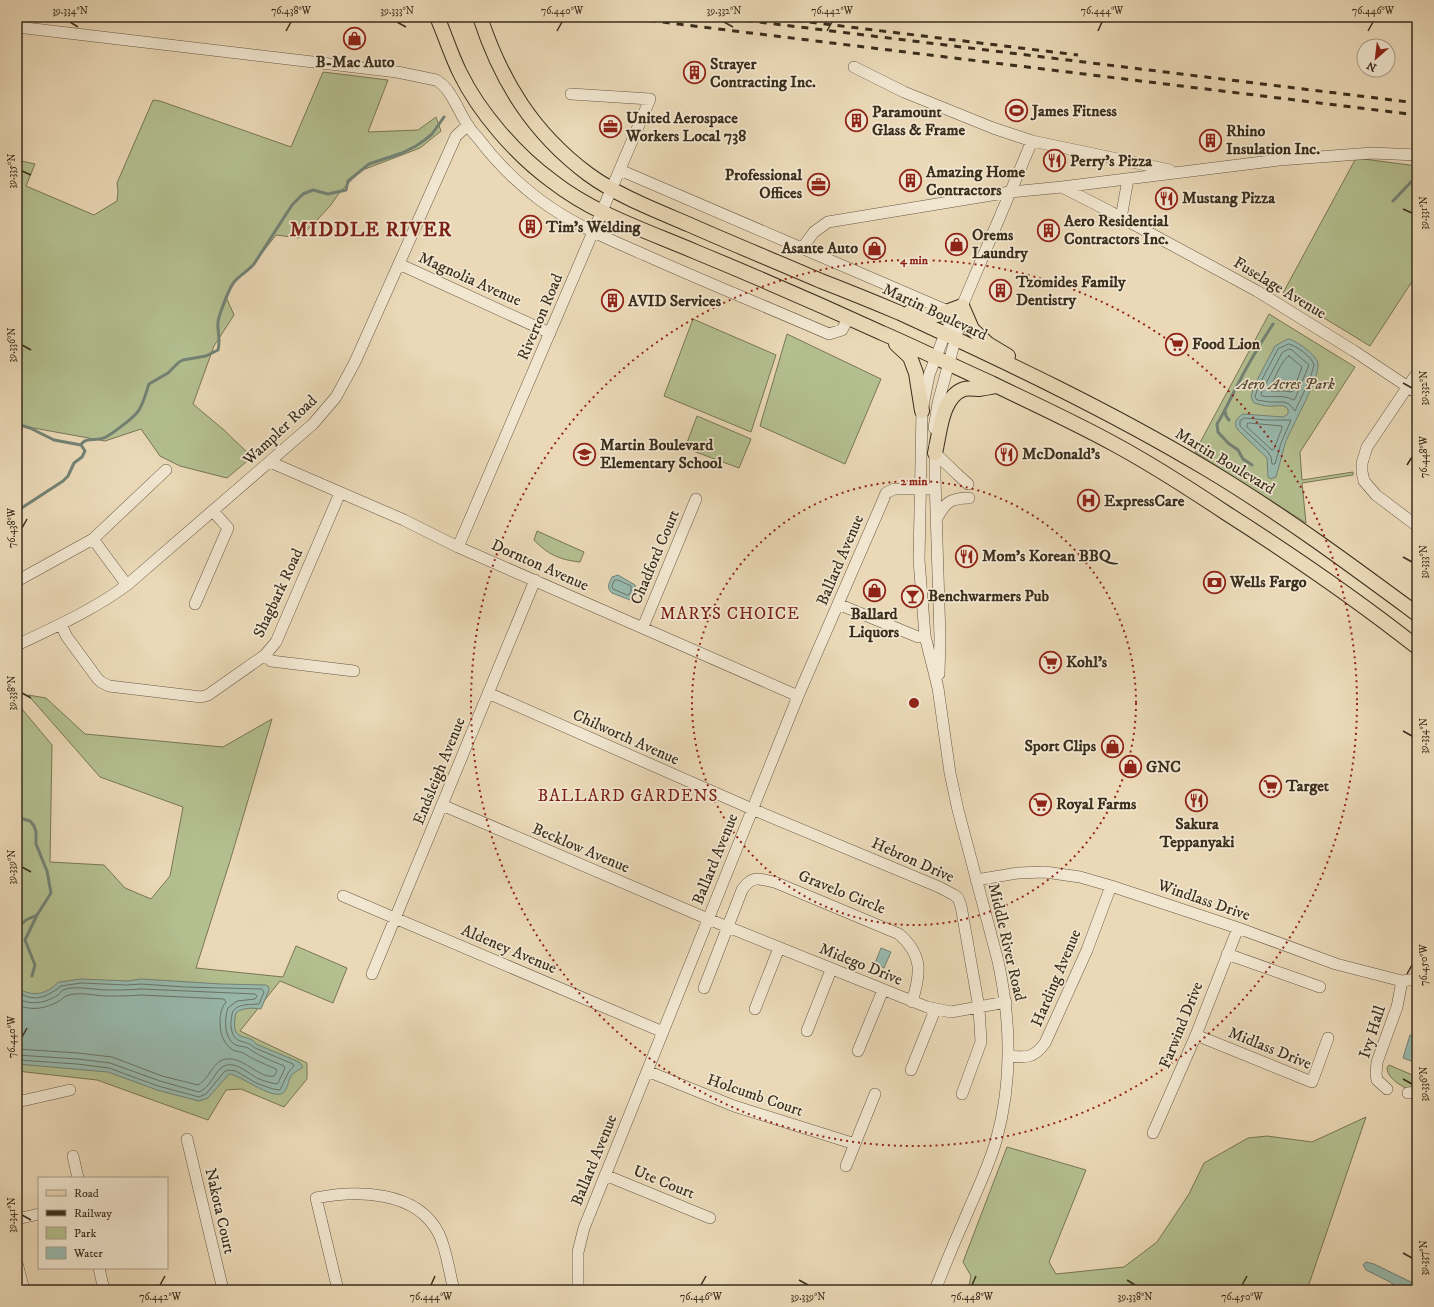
<svg xmlns="http://www.w3.org/2000/svg" width="1434" height="1307" viewBox="0 0 1434 1307" font-family="'IM FELL DW Pica',serif">
  <rect width="100%" height="100%" fill="#ead8b6"/>
  <filter id="stains"><feTurbulence type="fractalNoise" baseFrequency=".005" numOctaves="4"/><feColorMatrix values="0 0 0 0 .2 0 0 0 0 .09 0 0 0 0 .02 0 0 0 .5 -.17"/></filter>
  <radialGradient id="worn" r=".72"><stop offset=".6" stop-color="#630" stop-opacity="0"/><stop offset="1" stop-color="#630" stop-opacity=".3"/></radialGradient>
  <!-- green -->
  <path fill="#b4bf90" stroke="#787656" d="M323,72L388,80L368,132L418,130L436,117L441,131L420,148L360,171L340,192L330,206L318,219L299,238L276,235L248,271L233,282L226,297L234,315L214,346L193,404L224,430L252,457L227,478L180,466L160,456L141,429L105,441L17,425V160L35,164L26,186L94,215L117,201L118,191L117,183L153,100L160,101L291,147Z
    M1356,158L1417,166V274L1370,346L1283,293Z
    M1269,314L1355,367L1300,452L1302,480L1353,472V475L1302,483L1306,523L1195,452Z
    M693,319L776,355L751,432L664,396Z
    M787,334L881,379L845,464L760,426Z
    M697,416L751,439L739,468L685,448Z
    M537,531L584,552L580,562C561,560 548,555 534,540Z
    M28,695L46,698L85,734L223,747L272,719L230,861L196,968L283,977L296,946L347,968L333,1003L280,981L240,1031L307,1063V1079L284,1107L241,1089L226,1090L208,1120L97,1080L17,1071V703L52,745L50,862L104,865L125,888L151,899L170,876L183,807L100,777Z
    M1389,1065L1417,1077V1094C1406,1088 1388,1081 1387,1068Z
    M1366,1117L1307,1290H968L971,1276L963,1262L1007,1147L1086,1170L1049,1262L1056,1274L1124,1267L1157,1242L1189,1194L1204,1163L1248,1138L1267,1136L1312,1142Z"/>
  <!-- water -->
  <path fill="#98baaf" stroke="#738275" d="M1288,339C1296,340 1318,356 1318,364C1320,378 1291,427 1285,444C1282,455 1279,466 1276,477L1271,479L1268,477L1267,458L1238,430C1233,424 1236,418 1243,414L1283,417L1288,414V409C1283,403 1276,407 1268,406C1264,406 1259,404 1254,403L1251,397L1254,386L1275,346Z
    M618,575L635,585C636,590 635,597 630,600L612,593C606,588 609,583 612,577Z
    M881,948L891,952L884,968L875,963Z
    M81,979L128,981L141,979L221,984L266,985L269,987V990L261,1009C253,1008 243,1007 236,1013C229,1045 249,1032 256,1044L299,1062L303,1067C299,1070 294,1072 291,1076C288,1081 288,1089 283,1093C271,1100 241,1075 229,1074L208,1098L199,1101L157,1090L108,1072L17,1064V988C29,995 41,996 53,987C56,985 56,983 60,982Z
    M1410,1035L1417,1036V1063L1403,1058Z
    M1366,1262L1374,1264L1417,1285V1290H1402L1390,1282L1366,1270L1363,1265Z"/>
  <g fill="none" stroke-linecap="round" stroke-linejoin="round">
    <!-- shore -->
    <path stroke="#6a7466" stroke-width="1" d="M1289,344C1297,346 1312,357 1314,365L1310,379L1295,411L1289,404L1284,402H1269L1257,400L1255,397L1258,387L1278,349Z
      M1289,349L1292,350L1309,365L1295,399L1293,400C1284,394 1273,398 1262,396L1261,394L1263,389L1282,353Z
      M1289,356L1302,367L1293,391L1291,392L1284,391H1271L1270,388C1274,380 1282,359 1289,356Z
      M1245,418L1266,420H1291L1281,443L1275,464H1272L1271,457L1268,452L1240,426V421Z
      M1249,423L1282,426V428L1274,449L1272,450L1247,427V424Z
      M615,580H618L631,586V591L629,595H627L613,589L612,586Z
      M17,992L28,997L37,998L45,996L56,990L61,986L81,983L127,985L141,984L185,987L262,989L264,992L259,1004C250,1005 239,1003 233,1011C230,1020 229,1037 240,1041C246,1043 250,1043 255,1048L293,1064L294,1066L288,1073L280,1090L273,1089L256,1083L236,1071L228,1070L224,1072L206,1094L199,1097L158,1086L109,1068L77,1064L17,1060
      M17,998C30,1006 46,1003 58,995C60,993 61,991 63,990C73,985 96,990 107,990C118,990 130,990 141,989L255,994L257,996L255,999L237,1001L228,1008C224,1020 224,1039 236,1045C240,1047 245,1046 248,1048C259,1056 272,1061 284,1066L285,1068L278,1083L276,1084C271,1083 264,1081 259,1079C247,1073 232,1057 220,1069C213,1076 209,1088 199,1092L160,1081L110,1063L78,1059L17,1055
      M17,1005C32,1011 45,1009 59,1001C61,1000 64,997 66,996C78,991 95,996 107,996C118,996 130,996 141,995L224,999L226,1002C221,1008 220,1015 220,1022C220,1033 223,1044 233,1050C236,1052 241,1051 245,1054C254,1060 265,1064 276,1069L277,1071L274,1076C261,1079 246,1060 231,1059C213,1057 211,1078 198,1085L162,1076L112,1057L78,1053L17,1049"/>
    <!-- stream -->
    <path stroke="#738275" stroke-width="3" d="M1393,201L1411,182L1417,178
      M1225,410L1226,416L1229,420
      M17,424L30,428L54,440L81,445
      M81,445C85,436 98,442 106,437C113,433 135,417 139,410C144,402 146,392 149,384L168,373L179,362L183,360L206,356L218,350C221,340 217,331 218,322C219,315 230,285 235,281C240,275 248,271 254,264L292,205L303,194L313,190L328,194L346,190L348,181L369,164L402,153L416,146L426,139L432,134L444,117
      M1252,465L1243,459L1238,450L1228,443L1218,432L1217,424C1225,411 1230,399 1237,386C1248,364 1260,344 1273,324
      M17,511L63,481L68,476L74,463L82,457L85,451L81,445
      M17,817L30,821L34,826L36,832V844L47,871L51,893L37,915L25,940L35,965L32,976
      M17,928L26,920L37,915"/>
    <defs>
      <path id="minor" d="M17,27L397,72L436,80C450,87 458,110 467,124C470,129 474,134 478,138C496,162 516,182 540,200C572,224 608,239 645,255C705,282 767,307 829,334L842,330L848,318
        M854,67L904,92L993,128L1032,141L1170,170
        M620,170L948,311
        M1062,187L1111,212L1257,291L1354,351L1417,393
        M1121,218L1128,179
        M802,248L814,232L828,222L1010,192L1062,187L1279,160L1372,153L1417,155
        M399,264L550,333
        M1417,373L1367,447L1362,463V472L1364,481L1376,495L1417,526
        M934,428L938,403L960,322L962,306
        M935,445V478L940,638L939,674
        M935,453L957,474L968,484
        M270,462L404,520L458,547L798,696
        M936,520C945,503 949,498 969,498
        M93,539L127,585
        M458,547L650,99L571,94
        M17,581L93,539L166,470
        M195,604L228,528L213,511
        M838,604L918,637L925,636
        M61,625L67,637L97,678L101,682L109,686L193,696L201,697L208,695L265,655L276,642L340,493
        M643,627L696,499
        M17,645C55,627 93,610 127,585L313,424L336,397L355,362L456,136L468,125
        M265,655L271,661L354,671
        M488,693L752,809L939,887L954,895L958,898L961,906L979,1008L981,1042L962,1094
        M442,805L708,919L927,1007L951,1012L1006,1002
        M976,880L1018,873L1045,872L1080,877L1111,886L1238,928L1336,964L1402,981L1417,979
        M343,896L663,1032
        M1227,954L1320,987
        M372,974L535,580
        M704,988L742,890C752,874 761,879 777,883L899,934C923,955 921,973 912,1002
        M755,1009L779,948
        M807,1031L831,970
        M1196,1035L1312,1082L1328,1038
        M858,1051L883,990
        M1009,1056C1027,1058 1034,1058 1045,1043L1087,950L1111,886
        M911,1070L935,1010
        M647,1071L734,1106L855,1144
        M1387,1089L1377,1080L1376,1074L1377,1062L1397,1007L1402,981
        M1408,1093L1417,1092
        M17,1102L70,1090
        M1153,1133L1196,1035L1238,928
        M187,1139L223,1290
        M73,1156L78,1178
        M846,1166L875,1094
        M605,1175L710,1218
        M17,1219L39,1214
        M17,1263L24,1290
        M99,1268L104,1290
        M338,1290L316,1198C357,1190 417,1190 439,1234C447,1251 449,1272 454,1290
        M578,1290V1252L584,1228L798,696L881,505L886,493L894,489H935
        M935,1290C944,1268 953,1245 963,1223C974,1196 988,1169 996,1141C1013,1081 1011,1021 998,961L958,810L950,773L938,688L925,636L919,560L922,411L929,375L945,334L952,320L962,306L1032,141"/>
      <path id="major" d="M437,17C445,35 451,55 460,73C479,112 516,155 552,181C594,214 647,231 696,252C759,278 821,305 882,333C919,349 955,367 991,383C1032,403 1074,422 1114,444C1153,465 1190,489 1226,513C1292,555 1356,599 1417,647
        M480,17C501,81 533,133 588,174C618,196 655,210 690,225C733,244 777,262 821,281C847,291 874,302 900,313C1004,361 1108,410 1205,468C1279,512 1348,563 1417,614
        M910,312L927,315H938L962,306L972,329L988,344L1008,356
        M896,344L910,357L916,373L922,411
        M935,453C940,433 941,397 964,389C969,388 975,389 980,389C985,388 991,387 996,386"/>
    </defs>
    <!-- minor casing -->
    <use href="#minor" stroke="#675843" stroke-width="12"/>
    <!-- major casing -->
    <use href="#major" stroke="#3b2e1d" stroke-width="16"/>
    <!-- minor -->
    <use href="#minor" stroke="#f1e6d0" stroke-width="11"/>
    <!-- major -->
    <use href="#major" stroke="#ead8b6" stroke-width="14"/>
    <!-- rail -->
    <path stroke="#3b2e1d" stroke-width="3" stroke-dasharray="7 7" stroke-linecap="butt" d="M621,17L1417,115
      M718,17L1417,103
      M768,17L1078,55"/>
  </g>
  <!-- ticks -->
  <path fill="none" stroke="#3b2e1d" stroke-width="1.5" d="M70,22L78,27M397,22L406,27M724,22L733,27M286,31L291,22M557,31L562,22M827,31L832,22M1098,31L1102,22M1368,31L1373,22M22,171L31,175M1403,209L1412,213M22,345L31,350M1403,383L1412,388M1407,465L1412,457M22,528L27,519M1403,557L1412,562M22,693L31,698M1403,731L1412,736M22,867L31,872M1407,974L1412,965M22,1037L27,1028M1403,1079L1412,1084M22,1215L31,1220M1403,1253L1412,1258M799,1280L808,1285M1127,1280L1135,1285M160,1285L165,1276M431,1285L435,1276M701,1285L706,1276M972,1285L976,1276M1242,1285L1247,1276"/>
  <!-- distance rings -->
  <g fill="none" stroke="#8f2418" stroke-width="2" stroke-dasharray="2 4">
    <circle cx="914" cy="703" r="222"/>
    <circle cx="914" cy="703" r="443"/>
  </g>
  <!-- icons -->
  <defs>
    <symbol id="shop-ring" viewBox="-11 -11 22 22"><circle r="9.5" fill="#f1e6d0" stroke="#8f2418" stroke-width="1.5"/><path d="M-5-2.5h2.3a2.7 3.5 0 0 1 5.4 0H5L5.5 6h-11ZM-1.5-2.5h3a1.5 2.3 0 0 0-3 0Z" fill="#8f2418"/></symbol>
    <symbol id="building-ring" viewBox="-11 -11 22 22"><circle r="9.5" fill="#f1e6d0" stroke="#8f2418" stroke-width="1.5"/><path d="M-4-6H4V6H1V3H-1V6H-4ZM-2.5-4.3h1.7v1.8h-1.7ZM.8-4.3h1.7v1.8H.8ZM-2.5-1h1.7V.8h-1.7ZM.8-1h1.7V.8H.8Z" fill="#8f2418"/></symbol>
    <symbol id="stadium-ring" viewBox="-11 -11 22 22"><circle r="9.5" fill="#f1e6d0" stroke="#8f2418" stroke-width="1.5"/><path d="M0-5a6.5 5 0 1 0 0 10a6.5 5 0 1 0 0-10ZM-3.5-1.8h7v3.6h-7Z" fill="#8f2418"/></symbol>
    <symbol id="office-ring" viewBox="-11 -11 22 22"><circle r="9.5" fill="#f1e6d0" stroke="#8f2418" stroke-width="1.5"/><path d="M-6-3h4V-5.5h4V-3h4V5H-6ZM-1-4.5V-3h2v-1.5ZM-6 0V1H6V0Z" fill="#8f2418"/></symbol>
    <symbol id="restaurant-ring" viewBox="-11 -11 22 22"><circle r="9.5" fill="#f1e6d0" stroke="#8f2418" stroke-width="1.5"/><path d="M-5-6h1v4h1v-4h1v4h1v-4h1v5L-1.5 .5V6h-2V.5L-5-1ZM5-6V6H3V1.5H1.5Q1.5-4 5-6Z" fill="#8f2418"/></symbol>
    <symbol id="supermarket-ring" viewBox="-11 -11 22 22"><circle r="9.5" fill="#f1e6d0" stroke="#8f2418" stroke-width="1.5"/><path d="M-6-5.5h2.5l.6 2H6L4.5 2H-2.5L-4.4-4H-6ZM-1.5 3.2a1.3 1.3 0 1 0 .1 0ZM3 3.2a1.3 1.3 0 1 0 .1 0Z" fill="#8f2418"/></symbol>
    <symbol id="school-ring" viewBox="-11 -11 22 22"><circle r="9.5" fill="#f1e6d0" stroke="#8f2418" stroke-width="1.5"/><path d="M0-5L7-2L0 1L-7-2ZM-4 1L0 2.5L4 1V4Q0 6-4 4Z" fill="#8f2418"/></symbol>
    <symbol id="hospital-ring" viewBox="-11 -11 22 22"><circle r="9.5" fill="#f1e6d0" stroke="#8f2418" stroke-width="1.5"/><path d="M-5-5h3v3.5h4V-5h3V5h-3V1.5h-4V5h-3Z" fill="#8f2418"/></symbol>
    <symbol id="bank-ring" viewBox="-11 -11 22 22"><circle r="9.5" fill="#f1e6d0" stroke="#8f2418" stroke-width="1.5"/><path d="M-6-4H6V4H-6ZM0-2.3a2.3 2.3 0 1 0 0 4.6a2.3 2.3 0 1 0 0-4.6Z" fill="#8f2418"/></symbol>
    <symbol id="bar-ring" viewBox="-11 -11 22 22"><circle r="9.5" fill="#f1e6d0" stroke="#8f2418" stroke-width="1.5"/><path d="M-6-5H6L.8 .8V4.5H3.5V6h-7V4.5H-.8V.8Z" fill="#8f2418"/></symbol>
  </defs>
  <g fill-rule="evenodd">
    <use href="#shop-ring" x="342" y="26" width="25" height="25"/>
    <use href="#building-ring" x="682" y="60" width="25" height="25"/>
    <use href="#stadium-ring" x="1004" y="98" width="25" height="25"/>
    <use href="#building-ring" x="844" y="108" width="25" height="25"/>
    <use href="#office-ring" x="598" y="114" width="25" height="25"/>
    <use href="#building-ring" x="1198" y="128" width="25" height="25"/>
    <use href="#restaurant-ring" x="1042" y="148" width="25" height="25"/>
    <use href="#building-ring" x="898" y="168" width="25" height="25"/>
    <use href="#office-ring" x="806" y="172" width="25" height="25"/>
    <use href="#restaurant-ring" x="1154" y="186" width="25" height="25"/>
    <use href="#building-ring" x="518" y="214" width="25" height="25"/>
    <use href="#building-ring" x="1036" y="218" width="25" height="25"/>
    <use href="#shop-ring" x="944" y="232" width="25" height="25"/>
    <use href="#shop-ring" x="862" y="236" width="25" height="25"/>
    <use href="#building-ring" x="988" y="278" width="25" height="25"/>
    <use href="#building-ring" x="600" y="288" width="25" height="25"/>
    <use href="#supermarket-ring" x="1164" y="332" width="25" height="25"/>
    <use href="#school-ring" x="572" y="442" width="25" height="25"/>
    <use href="#restaurant-ring" x="994" y="442" width="25" height="25"/>
    <use href="#hospital-ring" x="1076" y="488" width="25" height="25"/>
    <use href="#restaurant-ring" x="954" y="544" width="25" height="25"/>
    <use href="#bank-ring" x="1202" y="570" width="25" height="25"/>
    <use href="#shop-ring" x="862" y="578" width="25" height="25"/>
    <use href="#bar-ring" x="900" y="584" width="25" height="25"/>
    <use href="#supermarket-ring" x="1038" y="650" width="25" height="25"/>
    <use href="#shop-ring" x="1100" y="734" width="25" height="25"/>
    <use href="#shop-ring" x="1118" y="754" width="25" height="25"/>
    <use href="#supermarket-ring" x="1258" y="774" width="25" height="25"/>
    <use href="#restaurant-ring" x="1184" y="788" width="25" height="25"/>
    <use href="#supermarket-ring" x="1028" y="792" width="25" height="25"/>
  </g>
  <g text-anchor="middle" dominant-baseline="central" stroke-width="3.5" stroke-linejoin="round" paint-order="stroke">
    <!-- poi labels -->
    <g font-size="16" font-weight="bold" fill="#3b2e1d" stroke="#f1e6d0" text-anchor="start">
      <text x="355" y="62" text-anchor="middle">B-Mac Auto</text>
      <text x="710" y="64">Strayer<tspan x="710" dy="18">Contracting Inc.</tspan></text>
      <text x="1032" y="111">James Fitness</text>
      <text x="872" y="112">Paramount<tspan x="872" dy="18">Glass &amp; Frame</tspan></text>
      <text x="626" y="118">United Aerospace<tspan x="626" dy="18">Workers Local 738</tspan></text>
      <text x="1226" y="131">Rhino<tspan x="1226" dy="18">Insulation Inc.</tspan></text>
      <text x="1070" y="161">Perry's Pizza</text>
      <text x="926" y="172">Amazing Home<tspan x="926" dy="18">Contractors</tspan></text>
      <text x="802" y="175" text-anchor="end">Professional<tspan x="802" dy="18">Offices</tspan></text>
      <text x="1182" y="198">Mustang Pizza</text>
      <text x="1064" y="221">Aero Residential<tspan x="1064" dy="18">Contractors Inc.</tspan></text>
      <text x="546" y="227">Tim’s Welding</text>
      <text x="972" y="235">Orems<tspan x="972" dy="18">Laundry</tspan></text>
      <text x="858" y="248" text-anchor="end">Asante Auto</text>
      <text x="1016" y="282">Tzomides Family<tspan x="1016" dy="18">Dentistry</tspan></text>
      <text x="628" y="301">AVID Services</text>
      <text x="1192" y="344">Food Lion</text>
      <text x="600" y="445">Martin Boulevard<tspan x="600" dy="18">Elementary School</tspan></text>
      <text x="1022" y="454">McDonald's</text>
      <text x="1104" y="501">ExpressCare</text>
      <text x="982" y="556">Mom's Korean BBQ</text>
      <text x="1230" y="582">Wells Fargo</text>
      <text x="928" y="596">Benchwarmers Pub</text>
      <text x="874" y="614" text-anchor="middle">Ballard<tspan x="874" dy="18">Liquors</tspan></text>
      <text x="1066" y="662">Kohl's</text>
      <text x="1096" y="746" text-anchor="end">Sport Clips</text>
      <text x="1146" y="767">GNC</text>
      <text x="1286" y="786">Target</text>
      <text x="1056" y="804">Royal Farms</text>
      <text x="1197" y="824" text-anchor="middle">Sakura<tspan x="1197" dy="18">Teppanyaki</tspan></text>
    </g>
    <!-- street labels -->
    <g font-size="16" fill="#3b2e1d" stroke="#f1e6d0">
      <text transform="translate(470 279) rotate(24)">Magnolia Avenue</text>
      <text transform="translate(1280 288) rotate(31)">Fuselage Avenue</text>
      <text transform="translate(935 312) rotate(25)">Martin Boulevard</text>
      <text transform="translate(540 317) rotate(-67)">Riverton Road</text>
      <text transform="translate(280 430) rotate(-43)">Wampler Road</text>
      <text transform="translate(1225 461) rotate(31)">Martin Boulevard</text>
      <text transform="translate(655 557) rotate(-67)">Chadford Court</text>
      <text transform="translate(840 560) rotate(-67)">Ballard Avenue</text>
      <text transform="translate(540 565) rotate(24)">Dornton Avenue</text>
      <text transform="translate(278 593) rotate(-65)">Shagbark Road</text>
      <text transform="translate(626 737) rotate(24)">Chilworth Avenue</text>
      <text transform="translate(439 771) rotate(-68)">Endsleigh Avenue</text>
      <text transform="translate(581 848) rotate(23)">Becklow Avenue</text>
      <text transform="translate(715 859) rotate(-68)">Ballard Avenue</text>
      <text transform="translate(913 860) rotate(24)">Hebron Drive</text>
      <text transform="translate(842 892) rotate(22)">Gravelo Circle</text>
      <text transform="translate(1204 900) rotate(19)">Windlass Drive</text>
      <text transform="translate(1007 942) rotate(77)">Middle River Road</text>
      <text transform="translate(509 949) rotate(23)">Aldeney Avenue</text>
      <text transform="translate(861 964) rotate(22)">Midego Drive</text>
      <text transform="translate(1056 978) rotate(-67)">Harding Avenue</text>
      <text transform="translate(1181 1025) rotate(-68)">Farwind Drive</text>
      <text transform="translate(1372 1032) rotate(-72)">Ivy Hall</text>
      <text transform="translate(1270 1048) rotate(22)">Midlass Drive</text>
      <text transform="translate(755 1095) rotate(19)">Holcumb Court</text>
      <text transform="translate(594 1160) rotate(-68)">Ballard Avenue</text>
      <text transform="translate(664 1182) rotate(22)">Ute Court</text>
      <text transform="translate(220 1211) rotate(77)">Nakota Court</text>
    </g>
    <!-- park labels -->
    <g font-size="16" font-style="italic" fill="#534b34" stroke="#f1e6d0">
      <text x="1286" y="384">Aero Acres Park</text>
    </g>
    <!-- neighbourhood labels -->
    <g font-size="17" letter-spacing="1" fill="#7a1f14" stroke="#f1e6d0">
      <text x="730" y="614">MARYS CHOICE</text>
      <text x="628" y="796">BALLARD GARDENS</text>
    </g>
    <!-- district labels -->
    <g font-size="20" font-weight="bold" letter-spacing="1" fill="#7a1f14" stroke="#f1e6d0">
      <text x="371" y="230">MIDDLE RIVER</text>
    </g>
  </g>
  <circle cx="914" cy="703" r="6" fill="#8f2418" stroke="#f1e6d0" stroke-width="2"/>
  <g font-size="12" text-anchor="middle" font-weight="bold" fill="#8f2418" stroke="#f1e6d0" stroke-width="3.5" stroke-linejoin="round" paint-order="stroke">
    <text x="914" y="264">4 min</text>
    <text x="914" y="485">2 min</text>
  </g>
  <!-- margin -->
  <rect width="1434" height="1307" fill="none" stroke="#ead8b6" stroke-width="44"/>
  <!-- legend -->
  <rect x="38" y="1177" width="130" height="92" fill="#f1e6d0" stroke="#a89c88"/>
  <rect x="46" y="1190" width="20" height="6" fill="#ead8b6" stroke="#a89c88"/>
  <text x="74" y="1197" font-size="12" fill="#3b2e1d">Road</text>
  <rect x="46" y="1210" width="20" height="6" fill="#3b2e1d" stroke="#a89c88"/>
  <text x="74" y="1217" font-size="12" fill="#3b2e1d">Railway</text>
  <rect x="46" y="1227" width="20" height="12" fill="#b4bf90" stroke="#a89c88"/>
  <text x="74" y="1237" font-size="12" fill="#3b2e1d">Park</text>
  <rect x="46" y="1247" width="20" height="12" fill="#98baaf" stroke="#a89c88"/>
  <text x="74" y="1257" font-size="12" fill="#3b2e1d">Water</text>
  <!-- north arrow -->
  <g transform="translate(1376 58) rotate(208)"><circle r="19" fill="#f1e6d0" stroke="#a89c88"/>
  <path d="M0-3L7 15L0 10L-7 15Z" fill="#8f2418"/>
  <text y="-6" font-size="11" font-weight="bold" text-anchor="middle" fill="#3b2e1d">N</text>
  </g>
  <rect x="22" y="22" width="1390" height="1263" fill="none" stroke="#3b2e1d" stroke-width="1.5"/>
  <g font-size="10" text-anchor="middle" fill="#3b2e1d">
    <text x="70" y="14">39.334°N</text>
    <text x="291" y="14">76.438°W</text>
    <text x="397" y="14">39.333°N</text>
    <text x="562" y="14">76.440°W</text>
    <text x="724" y="14">39.332°N</text>
    <text x="832" y="14">76.442°W</text>
    <text x="1102" y="14">76.444°W</text>
    <text x="1373" y="14">76.446°W</text>
    <text transform="translate(11 171) rotate(-90)" y="4">39.335°N</text>
    <text transform="translate(1423 213) rotate(-90)" y="4">39.331°N</text>
    <text transform="translate(11 345) rotate(-90)" y="4">39.336°N</text>
    <text transform="translate(1423 388) rotate(-90)" y="4">39.332°N</text>
    <text transform="translate(1423 457) rotate(-90)" y="4">76.448°W</text>
    <text transform="translate(11 528) rotate(-90)" y="4">76.438°W</text>
    <text transform="translate(1423 562) rotate(-90)" y="4">39.333°N</text>
    <text transform="translate(11 693) rotate(-90)" y="4">39.338°N</text>
    <text transform="translate(1423 736) rotate(-90)" y="4">39.334°N</text>
    <text transform="translate(11 867) rotate(-90)" y="4">39.339°N</text>
    <text transform="translate(1423 965) rotate(-90)" y="4">76.450°W</text>
    <text transform="translate(11 1037) rotate(-90)" y="4">76.440°W</text>
    <text transform="translate(1423 1084) rotate(-90)" y="4">39.336°N</text>
    <text transform="translate(11 1215) rotate(-90)" y="4">39.341°N</text>
    <text transform="translate(1423 1258) rotate(-90)" y="4">39.337°N</text>
    <text x="160" y="1300">76.442°W</text>
    <text x="431" y="1300">76.444°W</text>
    <text x="701" y="1300">76.446°W</text>
    <text x="808" y="1300">39.339°N</text>
    <text x="972" y="1300">76.448°W</text>
    <text x="1135" y="1300">39.338°N</text>
    <text x="1242" y="1300">76.450°W</text>
  </g>
  <rect width="100%" height="100%" filter="url(#stains)"/>
  <rect width="100%" height="100%" fill="url(#worn)"/>
</svg>
